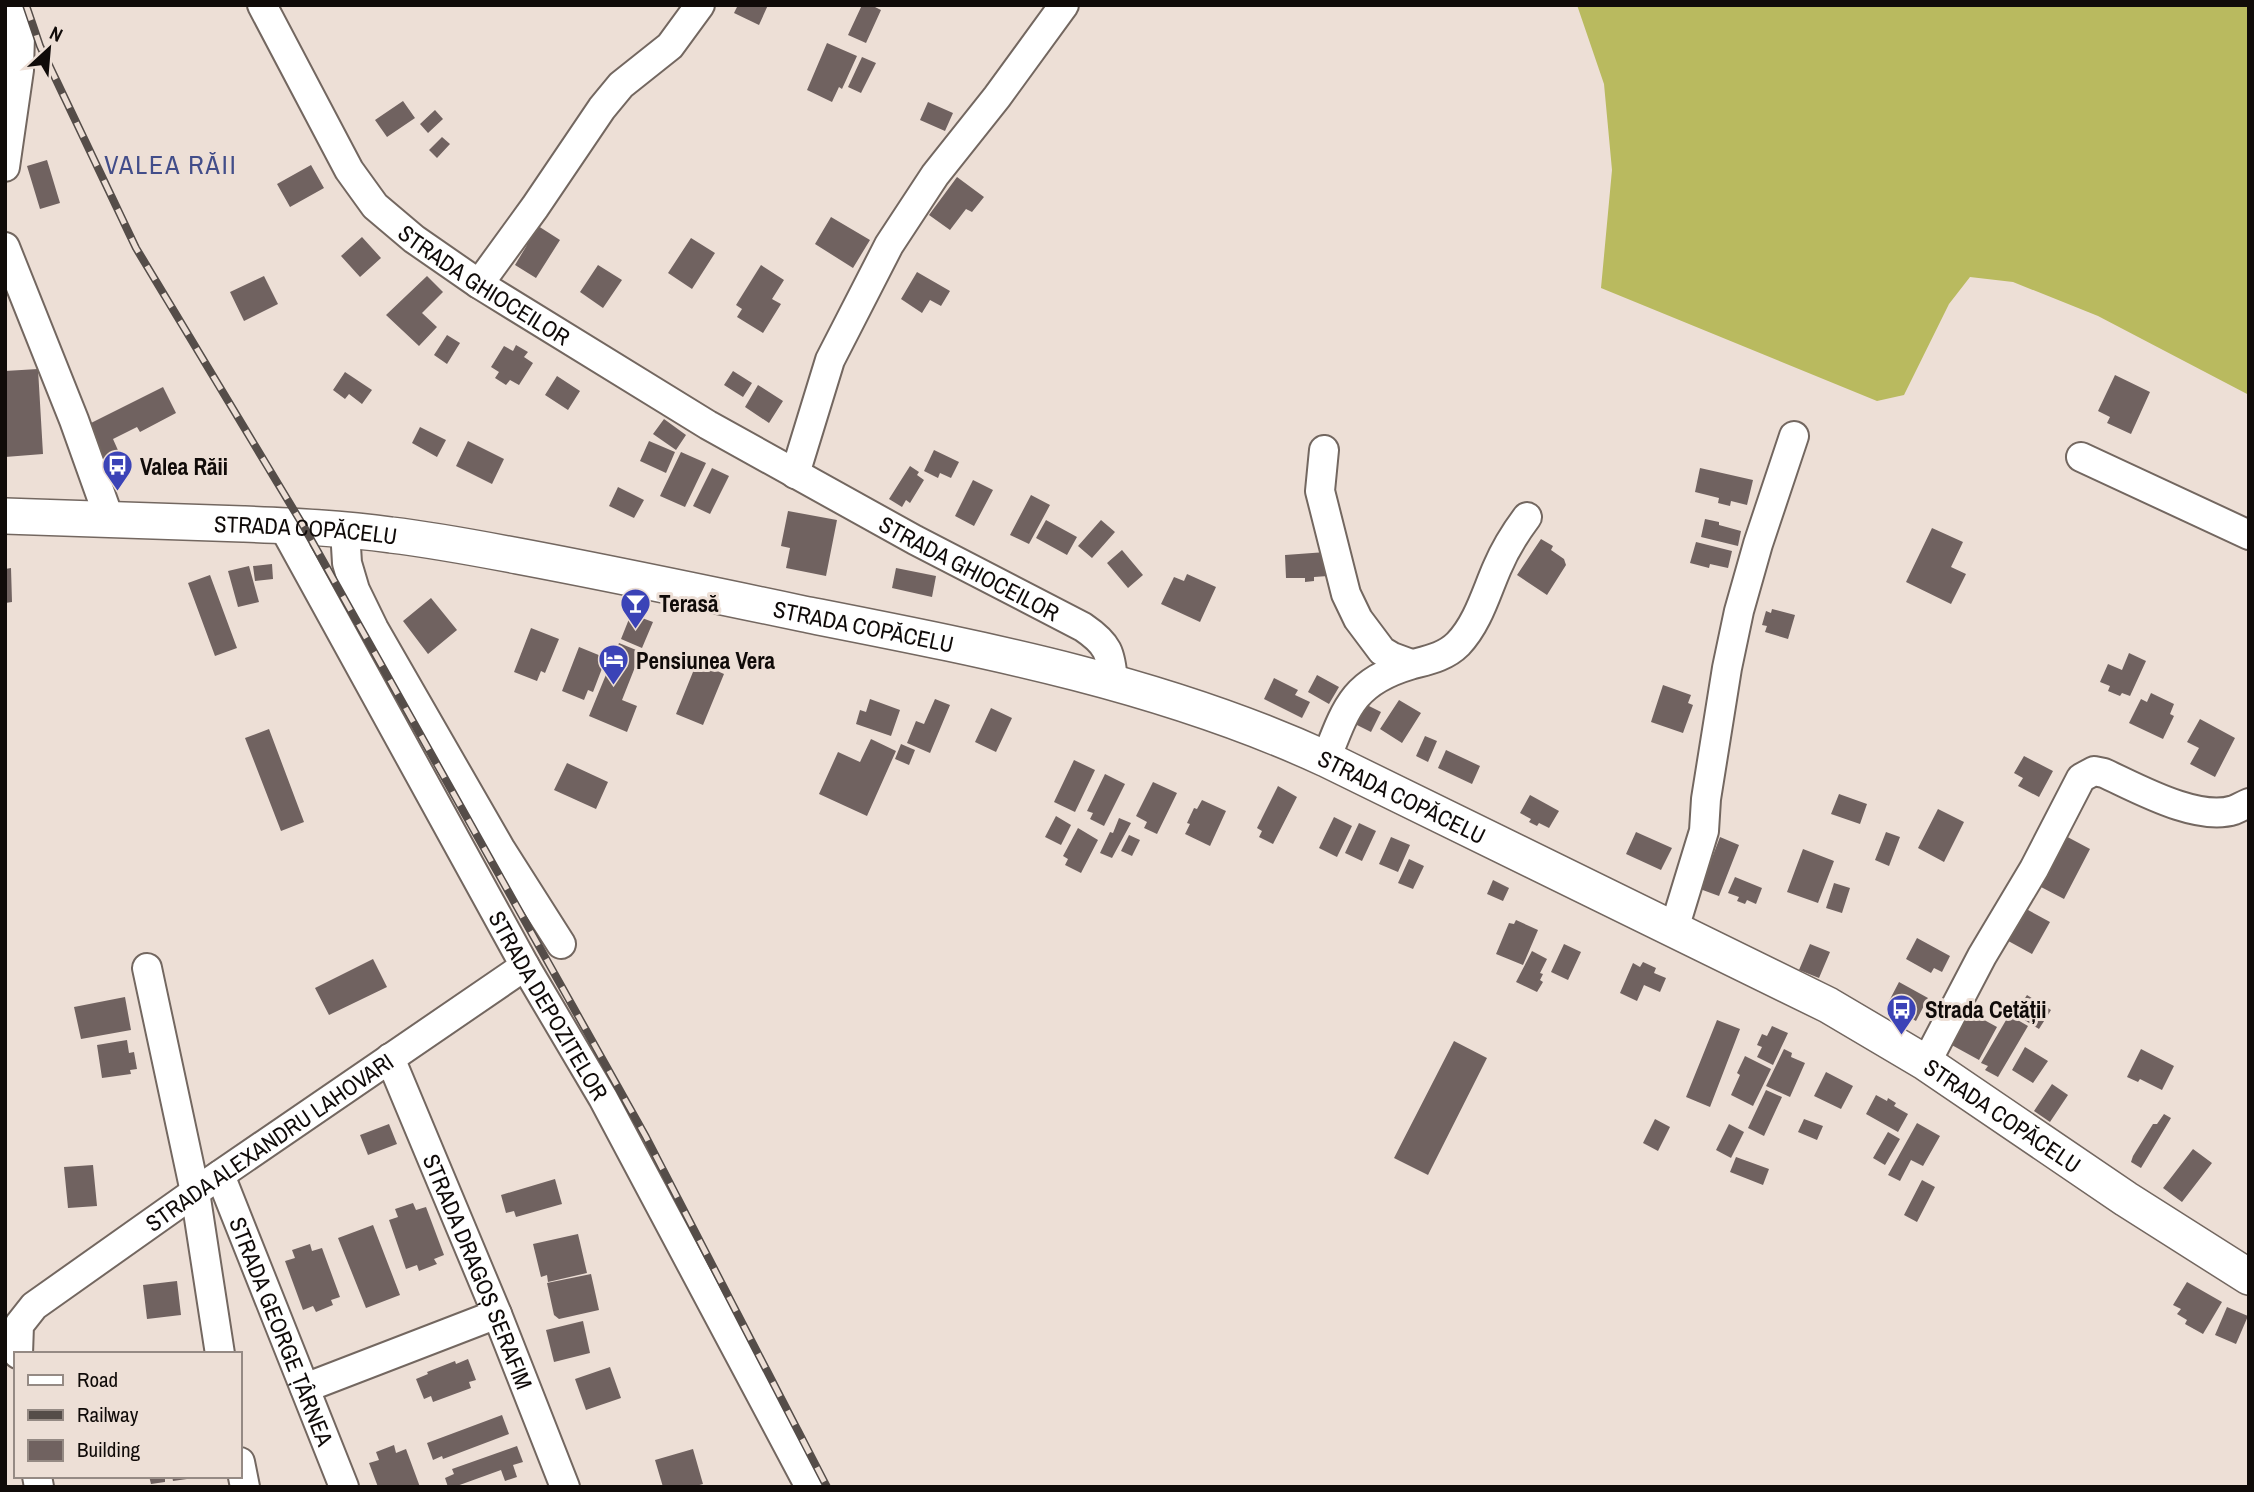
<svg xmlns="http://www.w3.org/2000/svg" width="2254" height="1492" viewBox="0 0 2254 1492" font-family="'Archivo Narrow',sans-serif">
  <rect width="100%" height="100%" fill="#eddfd6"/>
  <!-- forest -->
  <path fill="#b9ba5f" d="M1577,5H2249V395L2098,316L2013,282L1970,277L1949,304L1904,395L1877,401L1601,288L1612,170L1604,84Z"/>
  <!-- building -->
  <path fill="#706260" d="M738,5H768L759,25L734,13Z
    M862,5H871L881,10L866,43L848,35Z
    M827,43L857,56L842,89L839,87L832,102L807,90Z
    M862,57L876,63L861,93L848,87Z
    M403,101L415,118L387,137L375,120Z
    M928,102L953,113L945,131L920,120Z
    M435,110L443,119L428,133L420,124Z
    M442,137L450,144L437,158L429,150Z
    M47,160L60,203L40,209L27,166Z
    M311,165L324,188L290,207L277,184Z
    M957,177L984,197L972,212L966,209L950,230L929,215Z
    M831,217L870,240L853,268L815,244Z
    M535,224L560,240L536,278L515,265L527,245L523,242Z
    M362,237L381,258L360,277L341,256Z
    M691,238L715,253L692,289L668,273Z
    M598,265L622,280L603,308L580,292Z
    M761,265L784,280L772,299L781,304L763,333L737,317L742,309L736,305Z
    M917,272L950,291L941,306L930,300L922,313L901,299Z
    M264,276L278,304L244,321L230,292Z
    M427,276L443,292L422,313L437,327L419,346L386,315Z
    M447,335L460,343L447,364L434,355Z
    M516,345L528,352L524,357L533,363L519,385L510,380L506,385L495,378L499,372L491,367L504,346L513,351Z
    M38,369L43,454L5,457V371Z
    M733,371L752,383L743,397L724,385Z
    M345,372L372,390L362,404L349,394L345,399L333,390Z
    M2115,375L2150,392L2131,434L2107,423L2110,417L2098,411Z
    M557,376L580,391L568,410L545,395Z
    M758,385L783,401L769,423L745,407Z
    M163,387L176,413L140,432L137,427L113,439L125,466L110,473L89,424Z
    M664,419L686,435L676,450L653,434Z
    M420,427L446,440L437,457L412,443Z
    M468,441L504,459L492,484L456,466Z
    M649,441L675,452L666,473L640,461Z
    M934,450L959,462L951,478L940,473L938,478L924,471Z
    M681,452L706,463L685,507L660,496Z
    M910,466L919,472L917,475L924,480L910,503L906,500L902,507L889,499Z
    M712,468L729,476L710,514L693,506Z
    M1700,468L1753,480L1747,505L1731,501L1730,506L1718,503L1719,498L1695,492Z
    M973,480L993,490L974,526L955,516Z
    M618,487L644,500L634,518L609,506Z
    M1031,495L1050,505L1029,544L1010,535Z
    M788,511L837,520L826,576L786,568L790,548L781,546Z
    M1705,519L1719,522V525L1741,531L1738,546L1701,537Z
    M1046,520L1077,537L1067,555L1036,538Z
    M1101,520L1115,532L1092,558L1078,546Z
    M1932,528L1963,542L1951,567L1966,574L1951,604L1906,582Z
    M1541,539L1553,546L1551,550L1564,559L1566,565L1547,595L1517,575Z
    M1696,542L1732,551L1728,568L1710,564L1709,568L1690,563Z
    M1122,550L1143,575L1128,588L1107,563Z
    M1326,552L1328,576L1314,577V581L1305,582V578H1286L1285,555Z
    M272,564L273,579L255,581L253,566Z
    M249,566L259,602L238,607L228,571Z
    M11,568L12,602L5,603V569Z
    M896,568L936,576L932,597L892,588Z
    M1187,574L1216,587L1200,622L1161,604L1174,577L1184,581Z
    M210,575L237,648L215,656L188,583Z
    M431,598L457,630L428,654L403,621Z
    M1772,609L1795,615L1788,639L1765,632L1767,626L1762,625L1766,611L1771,613Z
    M631,614L653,622L642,648L621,639Z
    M531,628L559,639L545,673L541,671L537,681L514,672Z
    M619,643L641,652L622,700L637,706L627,732L589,716Z
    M579,647L606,658L593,692L588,690L584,700L562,691Z
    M2129,653L2146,661L2130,696L2122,693L2120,696L2108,691L2110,686L2100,682L2108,664L2122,670Z
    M697,662L724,674L703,725L676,714Z
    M1317,675L1339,687L1329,704L1308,692Z
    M1274,678L1298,690L1295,695L1310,702L1302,718L1264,699Z
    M1663,685L1691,695L1688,703L1693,705L1683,733L1651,722Z
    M2151,693L2174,704L2170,714L2174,716L2163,739L2129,723L2141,699L2147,702Z
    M870,699L900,710L891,736L856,724L860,710L866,712Z
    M935,699L950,705L930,753L907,743L916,721L924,724Z
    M1399,700L1421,713L1402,743L1380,729Z
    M1363,703L1381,712L1371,732L1353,723Z
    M991,708L1012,718L996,752L975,742Z
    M2200,719L2235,738L2215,777L2190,764L2199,748L2187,742Z
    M269,729L304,822L281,831L245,738Z
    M1425,736L1437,741L1428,762L1416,756Z
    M871,739L896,751L867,816L819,794L838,752L860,762Z
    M901,744L915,750L909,765L895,759Z
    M1446,750L1480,766L1472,784L1438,768Z
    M2024,756L2053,771L2039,797L2018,786L2023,778L2014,773Z
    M1074,760L1095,770L1075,812L1054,802Z
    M567,763L608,782L596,809L554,790Z
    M1105,774L1125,784L1104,826L1090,819L1093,813L1087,811Z
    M1153,782L1177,793L1157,834L1144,828L1147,822L1136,816Z
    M1278,786L1297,797L1273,844L1259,837L1262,831L1257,828Z
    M1839,794L1867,804L1860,824L1831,814Z
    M1530,795L1559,811L1549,828L1539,823L1537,826L1529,822L1531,819L1520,813Z
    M1202,800L1226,811L1210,846L1185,834L1190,824L1187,823L1194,808L1197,809Z
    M1938,809L1964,822L1944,862L1918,848Z
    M1056,816L1071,825L1061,845L1045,837Z
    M1334,817L1352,826L1337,857L1319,848Z
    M1119,818L1131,823L1112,858L1100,853L1110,832L1113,833Z
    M1359,823L1376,831L1362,861L1345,853Z
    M1078,828L1098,840L1081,873L1065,865L1068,859L1063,856Z
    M1636,832L1672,848L1661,870L1626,854Z
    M1886,832L1900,837L1889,866L1875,860Z
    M2060,833L2090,849L2064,899L2041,887L2046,877L2038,874Z
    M1129,835L1140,840L1132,856L1121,851Z
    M1391,837L1410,845L1398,872L1379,864Z
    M1720,837L1739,845L1719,896L1700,889Z
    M1803,849L1834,861L1818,903L1787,892Z
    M1409,859L1424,866L1413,889L1398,883Z
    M1735,877L1762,888L1756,904L1747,900L1745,904L1737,901L1739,897L1728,893Z
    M1493,880L1509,888L1503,901L1487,894Z
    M1834,883L1850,888L1842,913L1826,908Z
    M2019,905L2050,922L2032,954L2001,937Z
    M1516,920L1538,930L1523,965L1496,954L1509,923L1514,924Z
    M1917,938L1950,956L1942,972L1934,968L1931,973L1906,959Z
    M1564,944L1581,952L1568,980L1551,972Z
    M1810,944L1830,952L1819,978L1799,970Z
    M1532,951L1547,959L1540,973L1543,974L1540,980L1543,982L1537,992L1516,982Z
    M373,959L387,987L329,1015L315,988Z
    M1643,962L1656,968L1654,973L1666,978L1660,992L1644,985L1637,1001L1620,993L1633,963L1640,967Z
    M1899,982L1928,998L1916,1021L1887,1005Z
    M2027,995L2051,1010L2039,1029L2015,1014Z
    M125,997L131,1030L81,1039L74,1007Z
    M1966,1010L1997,1027L1979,1060L1948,1043Z
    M2009,1015L2028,1026L1998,1077L1985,1070L1988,1066L1981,1063Z
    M1717,1020L1740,1029L1710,1107L1686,1097Z
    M1772,1026L1788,1033L1773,1065L1757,1057L1762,1047L1757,1045L1762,1034L1767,1036Z
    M127,1040L129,1053L134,1052L137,1069L130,1070L131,1074L102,1078L97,1045Z
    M1454,1041L1487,1058L1428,1175L1394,1158Z
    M2025,1047L2048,1061L2033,1083L2012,1070Z
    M1784,1049L1792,1053L1791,1057L1805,1063L1790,1097L1766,1086Z
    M2141,1049L2174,1066L2162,1090L2140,1079L2138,1082L2127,1077Z
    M1745,1056L1771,1069L1753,1106L1731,1095L1740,1075L1737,1073Z
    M1826,1072L1853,1086L1841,1109L1814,1096Z
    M2052,1084L2068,1095L2050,1122L2034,1111Z
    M1766,1090L1782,1097L1764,1136L1748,1128Z
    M1876,1095L1887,1101L1888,1098L1896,1103L1894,1106L1908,1114L1898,1132L1866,1114Z
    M2164,1114L2171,1118L2141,1168L2131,1162L2133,1156L2153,1124H2157Z
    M1655,1119L1670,1127L1658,1151L1643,1143Z
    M1804,1119L1823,1126L1817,1140L1798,1132Z
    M1917,1123L1940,1136L1923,1166L1911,1160L1900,1181L1888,1175Z
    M389,1124L397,1144L368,1155L360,1135Z
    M1729,1124L1744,1132L1731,1158L1716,1150Z
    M1888,1132L1900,1139L1885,1165L1873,1158Z
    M2193,1149L2212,1163L2182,1202L2163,1188Z
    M1736,1157L1769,1169L1763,1185L1730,1172Z
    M93,1165L97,1206L68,1208L64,1167Z
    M555,1179L562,1204L516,1217L514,1211L506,1213L501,1195Z
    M1922,1180L1935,1187L1917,1222L1904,1215Z
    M413,1203L416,1210L426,1207L444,1255L434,1259L437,1264L419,1271L417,1265L406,1269L389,1220L398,1217L395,1209Z
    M373,1225L400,1295L366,1308L338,1238Z
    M578,1234L587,1273L548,1282L547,1275L541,1277L533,1244Z
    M310,1244L312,1251L322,1248L340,1297L331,1300L333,1305L316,1312L313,1306L303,1310L285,1261L295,1258L292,1250Z
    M591,1274L599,1310L559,1319L554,1315L547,1283Z
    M177,1281L181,1315L147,1319L143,1285Z
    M2187,1282L2222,1302L2203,1334L2185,1324L2187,1320L2177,1314L2181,1309L2173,1305Z
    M2227,1307L2248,1316L2236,1344L2215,1335Z
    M583,1321L590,1353L554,1362L546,1330Z
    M468,1359L476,1380L469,1382L471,1388L433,1402L431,1396L424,1399L416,1379L428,1374L427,1372L455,1361L456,1364Z
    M610,1367L621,1398L586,1410L575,1379Z
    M502,1415L509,1434L443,1459L442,1456L433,1460L427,1443Z
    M394,1445L396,1453L406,1449L420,1487H378L369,1463L379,1460L376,1452Z
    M517,1446L523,1462L513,1465L517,1477L505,1481L501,1470L454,1487H448L445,1478L454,1474L452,1469Z
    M693,1449L703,1484L692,1487H663L655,1460Z
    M149,1476H165V1482L151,1484Z
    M172,1476H187V1479L173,1481Z"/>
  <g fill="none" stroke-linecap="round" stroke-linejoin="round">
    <defs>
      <g id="minor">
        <path id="s1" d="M262,5L349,170L375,206L414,239L479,284L708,425L915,540L1083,627C1108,644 1111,653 1113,682"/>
        <path d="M5,167L19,70L20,35L10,5"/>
        <path d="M5,247L74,420L109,518"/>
        <path d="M479,284L535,207L602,108L621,85L670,46L700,5"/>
        <path d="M1324,450L1320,491L1346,594L1358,619L1382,651L1392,657L1411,664"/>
        <path d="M2081,457L2249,535"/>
        <path d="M795,474L830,360L889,245L935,175L997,97L1064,5"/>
        <path id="s2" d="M283,526L525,966L603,1098L810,1487"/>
        <path d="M345,530L347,563L355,590L374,629L500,848L561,944"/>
        <path d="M1326,759C1346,708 1353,682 1410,665C1428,660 1445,657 1458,644C1478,623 1486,593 1497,568C1505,549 1515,533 1527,517"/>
        <path d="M1674,929L1704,831L1706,799L1727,668L1739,611L1758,544L1794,436"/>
        <path d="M147,968L195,1192L220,1354"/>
        <path id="s3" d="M390,1058L497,1314L565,1487"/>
        <path d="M1926,1063L1982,956L2034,869L2081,778L2094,771L2104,773C2137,788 2197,822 2234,810C2239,808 2244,805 2249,803"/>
        <path id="s4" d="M220,1175L344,1487"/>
        <path id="s5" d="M18,1354L19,1325L34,1306L195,1192L525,966"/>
        <path d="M305,1388L497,1314"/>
        <path d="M240,1462L245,1487"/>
        <path d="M37,1476L39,1487"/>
      </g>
      <g id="major">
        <path id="s6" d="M5,516C84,518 163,521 243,524C292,526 342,528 391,535C434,540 476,548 518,556C614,574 709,594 804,614C982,649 1161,683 1326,759L1828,1005L1926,1063L2126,1199L2249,1277"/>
      </g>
    </defs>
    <!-- minor casing -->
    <use href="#minor" stroke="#736760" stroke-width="32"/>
    <!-- major casing -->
    <use href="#major" stroke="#736760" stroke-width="38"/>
    <!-- minor -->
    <use href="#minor" stroke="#fff" stroke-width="28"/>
    <!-- major -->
    <use href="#major" stroke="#fff" stroke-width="35"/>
    <defs>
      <path id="rail" d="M26,5L40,46L136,248L304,527L646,1137L827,1487"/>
    </defs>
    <!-- rail casing -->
    <use href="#rail" stroke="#554d49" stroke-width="8"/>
    <!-- rail -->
    <use href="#rail" stroke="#eddfd6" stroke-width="5" stroke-dasharray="16" stroke-linecap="butt"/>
  </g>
  <!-- icons -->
  <defs>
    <symbol id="bus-pin" viewBox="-11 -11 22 30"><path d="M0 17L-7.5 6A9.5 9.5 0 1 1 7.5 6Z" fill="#3b43b7" stroke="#eddfd6"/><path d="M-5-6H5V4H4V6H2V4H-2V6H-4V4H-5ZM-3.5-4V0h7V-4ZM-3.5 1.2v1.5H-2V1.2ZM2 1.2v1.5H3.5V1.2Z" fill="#fff"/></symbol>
    <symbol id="bar-pin" viewBox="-11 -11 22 30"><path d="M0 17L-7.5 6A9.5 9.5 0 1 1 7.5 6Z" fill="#3b43b7" stroke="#eddfd6"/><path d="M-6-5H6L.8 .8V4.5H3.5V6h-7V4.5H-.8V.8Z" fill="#fff"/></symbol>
    <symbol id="hotel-pin" viewBox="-11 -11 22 30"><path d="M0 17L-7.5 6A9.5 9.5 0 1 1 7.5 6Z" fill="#3b43b7" stroke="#eddfd6"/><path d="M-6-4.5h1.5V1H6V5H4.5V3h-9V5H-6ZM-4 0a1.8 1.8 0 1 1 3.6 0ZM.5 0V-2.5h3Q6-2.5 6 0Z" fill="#fff"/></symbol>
  </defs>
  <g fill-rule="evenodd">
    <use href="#bus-pin" x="100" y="448" width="35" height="47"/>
    <use href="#bar-pin" x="618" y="586" width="35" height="47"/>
    <use href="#hotel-pin" x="596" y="642" width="35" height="47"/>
    <use href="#bus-pin" x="1884" y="992" width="35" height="47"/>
  </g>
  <g text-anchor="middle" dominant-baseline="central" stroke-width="6" stroke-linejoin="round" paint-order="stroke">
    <!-- street labels -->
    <g font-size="23" fill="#100b09" stroke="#eddfd6">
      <text stroke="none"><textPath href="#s1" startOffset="366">STRADA GHIOCEILOR</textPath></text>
      <text stroke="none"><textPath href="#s6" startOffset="301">STRADA COPĂCELU</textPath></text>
      <text stroke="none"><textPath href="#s1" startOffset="928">STRADA GHIOCEILOR</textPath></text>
      <text stroke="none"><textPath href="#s6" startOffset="868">STRADA COPĂCELU</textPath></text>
      <text stroke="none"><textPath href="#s6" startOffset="1435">STRADA COPĂCELU</textPath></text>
      <text stroke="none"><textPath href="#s2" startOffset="548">STRADA DEPOZITELOR</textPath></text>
      <text stroke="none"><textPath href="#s6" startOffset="2116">STRADA COPĂCELU</textPath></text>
      <text stroke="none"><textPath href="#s5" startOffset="340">STRADA ALEXANDRU LAHOVARI</textPath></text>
      <text stroke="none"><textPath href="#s3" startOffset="231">STRADA DRAGOȘ SERAFIM</textPath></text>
      <text stroke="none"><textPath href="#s4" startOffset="168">STRADA GEORGE ȚÂRNEA</textPath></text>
    </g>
    <!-- poi labels -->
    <g font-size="23" font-weight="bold" fill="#100b09" stroke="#eddfd6" text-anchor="start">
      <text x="140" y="466">Valea Răii</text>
      <text x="659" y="603">Terasă</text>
      <text x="636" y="660">Pensiunea Vera</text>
      <text x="1925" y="1009">Strada Cetății</text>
    </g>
    <!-- quarter labels -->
    <g font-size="26" letter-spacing="2" fill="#424d89" stroke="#eddfd6">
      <text x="171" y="164">VALEA RĂII</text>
    </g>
  </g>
  <!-- border -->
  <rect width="2254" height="1492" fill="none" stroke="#100b09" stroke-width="14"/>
  <!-- legend -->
  <rect x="14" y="1352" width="228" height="126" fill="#eddfd6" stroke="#958a84" stroke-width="2"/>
  <rect x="28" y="1375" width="35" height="10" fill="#ffffff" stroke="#958a84" stroke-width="2"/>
  <text x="77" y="1387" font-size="21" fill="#100b09">Road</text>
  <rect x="28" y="1410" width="35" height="10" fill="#554d49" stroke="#958a84" stroke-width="2"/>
  <text x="77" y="1422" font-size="21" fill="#100b09">Railway</text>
  <rect x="28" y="1440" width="35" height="21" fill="#706260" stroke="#958a84" stroke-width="2"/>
  <text x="77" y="1457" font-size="21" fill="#100b09">Building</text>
  <!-- north arrow -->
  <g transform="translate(49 49) rotate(26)" stroke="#eddfd6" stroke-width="5" paint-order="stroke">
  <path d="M0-5L12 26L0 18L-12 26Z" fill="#100b09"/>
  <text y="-10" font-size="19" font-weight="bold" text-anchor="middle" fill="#100b09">N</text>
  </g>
</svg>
